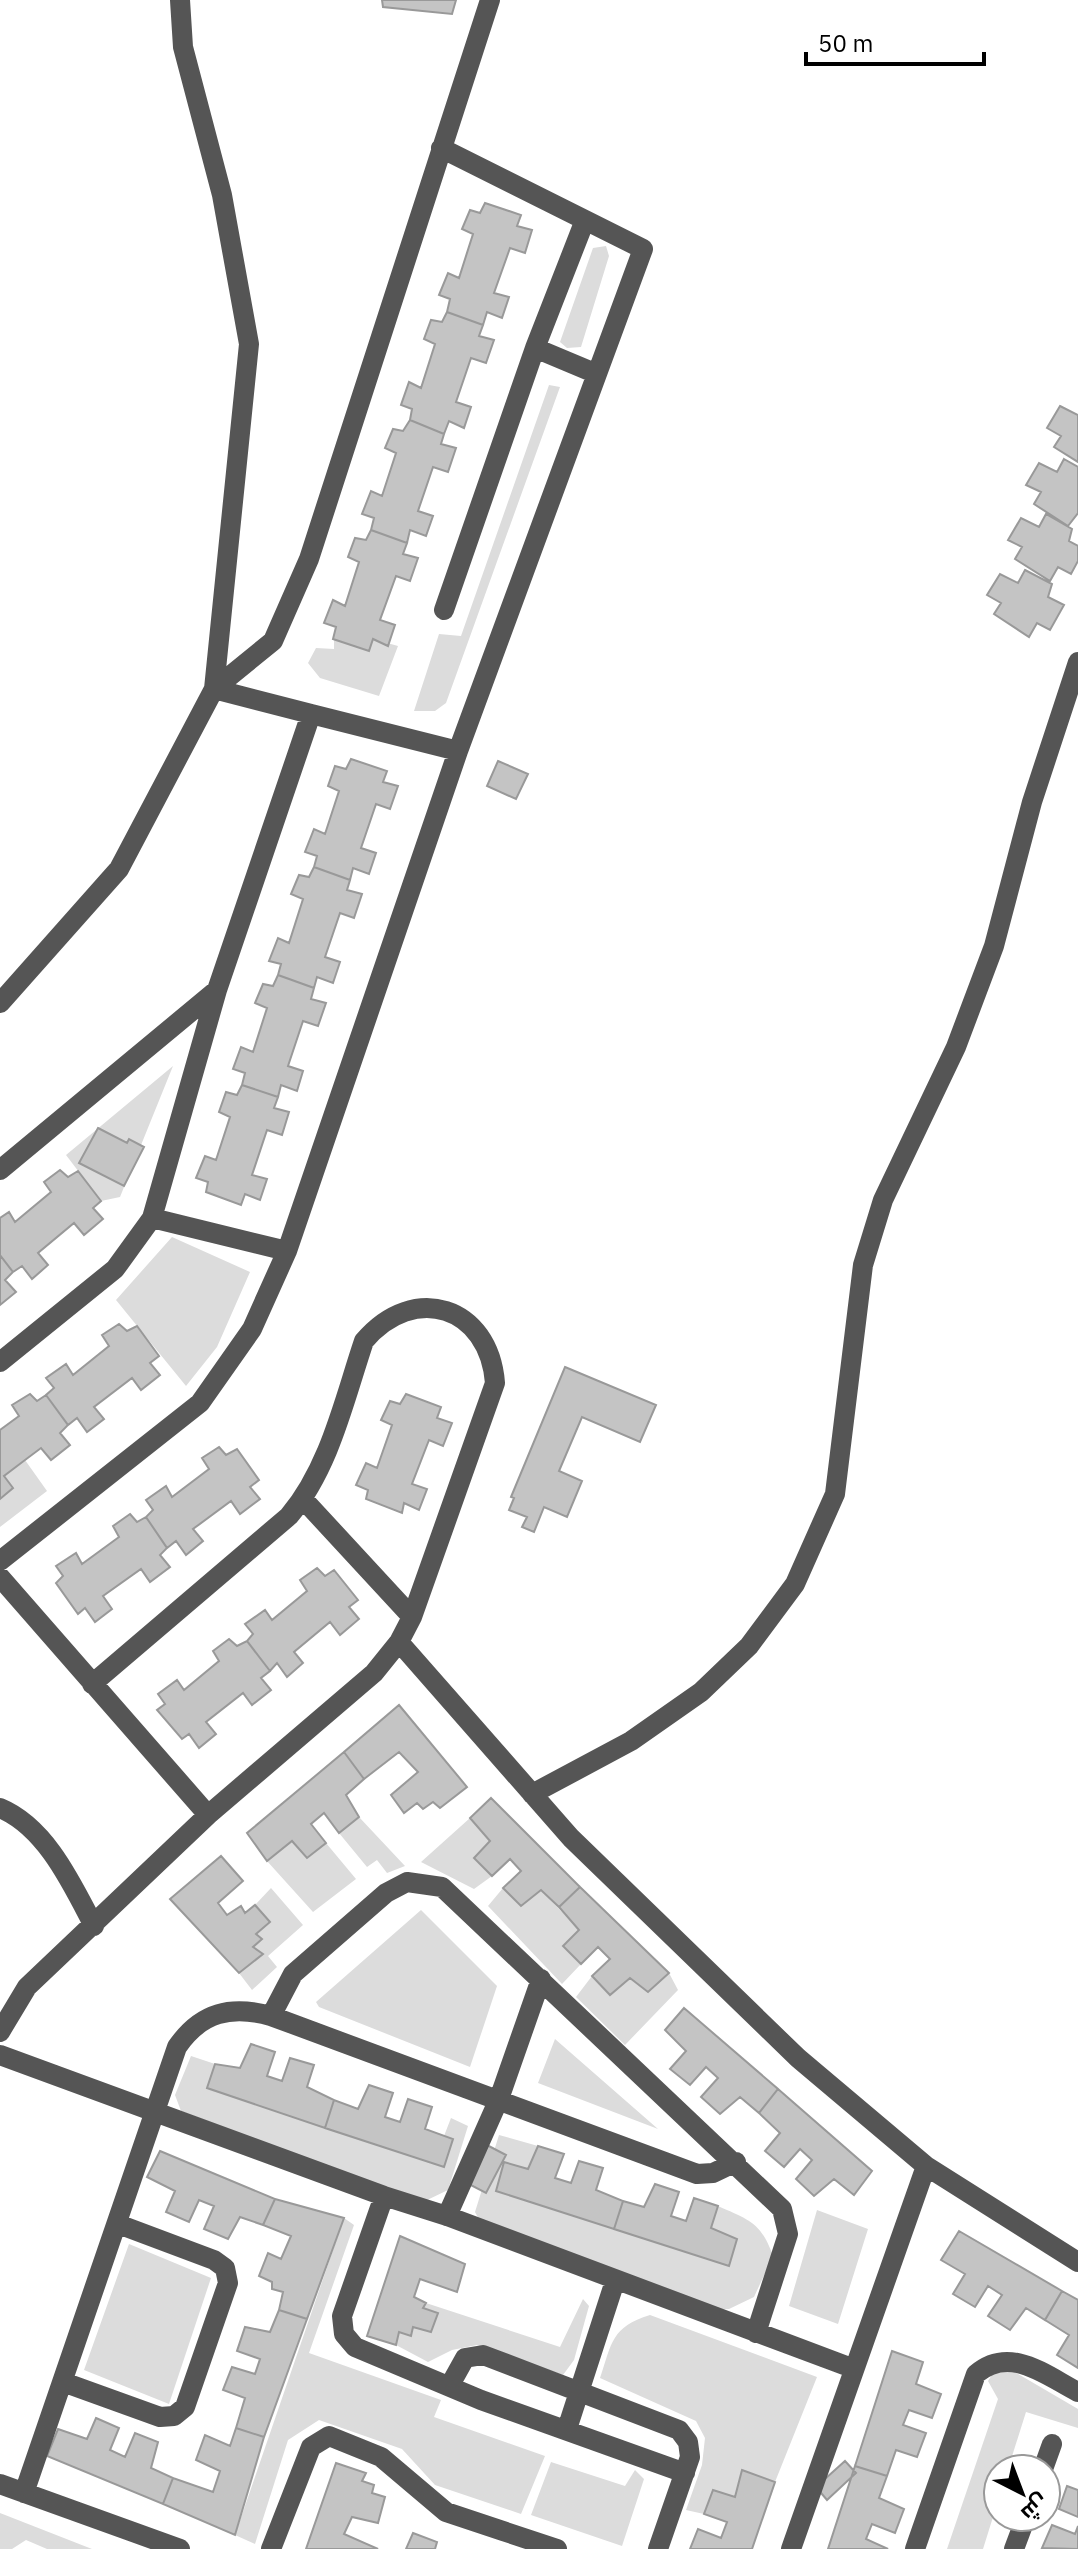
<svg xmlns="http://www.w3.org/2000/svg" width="1078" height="2549" viewBox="0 0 1078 2549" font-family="'IBM Plex Sans',Cairo,sans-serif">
  <rect width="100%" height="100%" fill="#fff"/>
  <!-- green -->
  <path fill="#dcdcdc" d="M606,246L609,256L581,347L567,348L560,342L593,248Z
    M549,385L560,387L446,703L435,711H414L439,634L461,636Z
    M334,639L369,651L373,639L398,646L379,696L320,678L308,663L316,648L334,649Z
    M173,1066L120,1197L101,1201L66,1155Z
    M172,1237L250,1272L217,1347L186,1386L116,1300Z
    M25,1460L47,1491L0,1527V1499L13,1488L4,1476Z
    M359,1817L405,1866L387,1873L377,1860L367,1867L339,1833Z
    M470,1818L490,1841L475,1858L492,1876L474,1889L421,1862Z
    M292,1841L307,1858L326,1843L356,1879L313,1912L267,1861Z
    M271,1888L303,1925L268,1956L277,1967L252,1990L239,1973L263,1954L253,1947L256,1934L270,1922L255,1905Z
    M503,1888L521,1906L541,1890L579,1930L563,1946L581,1964L562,1984L488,1906Z
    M421,1910L497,1986L470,2067L319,2007L316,2002Z
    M669,1973L678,1990L625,2045L576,1997L592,1976L610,1994L630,1978L648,1992Z
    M555,2039L658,2129L538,2083Z
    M191,2056L215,2064L207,2088L444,2167L453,2140L444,2136L451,2118L468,2126L448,2190L423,2202L181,2111L175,2095Z
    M499,2135L538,2146L528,2169L504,2162L496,2191L729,2266L737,2239L711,2228L718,2206C749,2220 761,2222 773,2256L754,2297L729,2309L709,2310L482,2225L475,2212Z
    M817,2210L868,2229L838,2324L789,2306Z
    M344,2218L354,2225L309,2353L441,2400L434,2417L545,2456L521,2514L435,2485L402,2449L319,2420L288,2440L255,2544L235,2535Z
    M129,2244L211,2278L169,2404L84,2370Z
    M583,2299L589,2306L574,2360L563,2375L477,2345L452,2350L428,2362L396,2345L399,2332L411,2336L413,2327L431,2332L437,2313L423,2308L426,2303L560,2347Z
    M650,2315L817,2377L775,2482L743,2470L735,2497L713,2490L704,2514L686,2510L702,2465L705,2438L696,2421L600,2378C612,2343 611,2327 650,2315Z
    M1006,2367L1078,2409V2428L1026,2412L1008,2469H998V2501L983,2549H947L998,2399L988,2381L995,2370Z
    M551,2462L625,2486L635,2470L644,2479L622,2546L531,2515Z
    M0,2513L92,2549H47L26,2540L12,2549H0Z"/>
  <!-- building -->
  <path fill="#c4c4c4" stroke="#999" stroke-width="2" d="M382,0H456L452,14L383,7Z
    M485,203L521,215L517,226L532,230L525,253L510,248L494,293L509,297L502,318L487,312L483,325L447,312L450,299L439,295L448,273L459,278L473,234L462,229L470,210L480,213Z
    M447,312L483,325L479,336L494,340L486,363L471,358L456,402L471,407L464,428L449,421L444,434L410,420L412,409L401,405L409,382L421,388L435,344L424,339L431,320L442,322Z
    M1060,406L1078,415V462L1054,447L1061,436L1047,428Z
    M410,420L444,434L441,444L456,448L448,472L433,467L418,511L433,516L426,536L410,530L407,543L371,530L374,518L362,514L371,491L382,496L396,453L385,448L393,429L403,431Z
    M1064,459L1078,467V513L1068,526L1034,504L1041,492L1026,485L1039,463L1057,472Z
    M1046,514L1072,529L1069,541L1078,546V561L1071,574L1058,567L1050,581L1015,559L1022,547L1008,540L1021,518L1039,527Z
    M371,530L407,543L403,554L418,558L410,581L396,576L380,620L395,625L388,646L373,639L369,651L333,639L336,627L324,623L333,600L345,606L359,562L348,557L355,538L366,540Z
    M1025,570L1052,584L1048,597L1064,605L1050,630L1037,623L1029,637L994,614L1001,603L987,595L1000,574L1018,583Z
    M351,759L387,771L383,782L398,786L390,809L376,804L361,848L376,853L369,874L353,868L350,880L314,867L317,856L305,852L314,829L325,834L339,791L328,786L335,766L346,769Z
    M498,761L528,774L516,799L487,786Z
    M314,867L350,880L347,890L362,894L354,918L340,913L325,957L340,962L333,983L317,977L314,988L278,975L281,964L269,961L278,938L289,943L303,899L291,894L299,875L309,877Z
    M278,975L314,988L311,999L326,1003L318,1026L303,1021L288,1066L303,1071L297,1091L281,1085L278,1097L242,1085L245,1073L233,1069L241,1047L253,1052L267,1008L255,1003L263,984L273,986Z
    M242,1085L278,1097L274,1108L289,1112L282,1135L267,1130L252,1175L267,1179L260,1200L245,1194L241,1205L206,1192L208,1182L196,1178L205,1156L216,1160L230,1117L219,1112L226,1092L237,1095Z
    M98,1128L127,1143L129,1139L144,1147L124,1186L79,1163Z
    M60,1170L68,1177L78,1171L101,1201L93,1208L103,1219L84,1235L74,1223L38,1253L48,1265L32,1279L22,1266L13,1272L0,1255V1218L9,1212L15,1222L51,1192L44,1182Z
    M0,1255L13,1272L5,1280L16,1292L0,1305Z
    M119,1324L127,1331L137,1326L159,1356L150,1363L160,1375L141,1390L132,1378L94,1407L104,1419L87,1432L77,1418L68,1425L46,1395L54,1388L46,1378L66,1364L73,1375L109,1346L102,1335Z
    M565,1367L656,1405L640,1442L582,1417L559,1471L582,1481L567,1517L544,1507L534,1532L522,1527L527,1517L509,1510L514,1498L511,1497Z
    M30,1394L37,1401L46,1395L68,1425L60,1433L70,1445L51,1460L41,1448L25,1460L4,1476L13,1488L0,1499V1430L19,1416L12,1405Z
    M406,1394L441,1407L437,1418L452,1423L443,1446L429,1440L412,1484L427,1489L419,1510L404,1503L402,1513L366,1499L368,1490L356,1485L366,1463L377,1468L392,1425L381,1420L390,1401L400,1404Z
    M219,1447L226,1455L237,1449L259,1480L250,1487L260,1499L240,1514L231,1501L193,1529L203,1541L186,1555L176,1541L167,1548L146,1517L153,1510L146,1500L166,1486L172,1497L209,1469L202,1458Z
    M130,1514L137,1522L146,1517L167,1548L160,1555L170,1567L150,1582L141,1569L103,1596L112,1609L95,1622L85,1608L78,1614L56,1583L63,1576L56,1566L76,1553L82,1564L119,1537L113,1526Z
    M317,1568L325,1576L334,1570L358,1600L349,1607L359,1619L340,1635L330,1622L294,1652L303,1663L287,1677L277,1663L270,1671L247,1641L253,1634L245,1624L265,1610L272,1620L307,1591L300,1580Z
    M229,1639L237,1646L247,1641L270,1671L261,1678L271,1690L252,1705L243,1693L206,1722L216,1734L199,1748L189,1734L182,1739L157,1710L165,1704L158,1694L177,1680L184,1690L219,1661L213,1651Z
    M399,1705L467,1787L440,1808L433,1802L423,1809L417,1803L404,1813L391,1795L418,1772L399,1752L364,1779L344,1752Z
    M344,1752L364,1779L346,1795L359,1817L339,1833L324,1813L311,1824L326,1843L307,1858L292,1841L267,1861L247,1833Z
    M491,1798L580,1887L559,1907L541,1890L521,1906L503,1888L521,1871L510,1859L492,1876L474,1858L490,1841L470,1818Z
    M221,1856L243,1881L218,1903L227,1915L241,1906L245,1913L255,1905L270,1922L256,1934L262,1939L253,1947L263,1954L239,1973L170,1899Z
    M580,1887L669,1973L648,1992L630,1978L610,1995L592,1976L610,1959L598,1947L581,1964L563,1946L579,1930L559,1907Z
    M684,2008L778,2089L759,2113L740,2097L720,2114L701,2097L718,2078L706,2067L690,2085L670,2069L686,2051L665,2030Z
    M251,2044L275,2052L267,2076L282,2081L290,2058L314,2065L307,2087L334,2100L325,2128L207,2088L215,2064L240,2068Z
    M369,2085L393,2093L385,2117L400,2122L408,2099L432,2107L425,2129L453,2139L444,2167L325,2128L334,2100L358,2109Z
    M778,2089L872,2171L854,2195L834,2179L814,2196L796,2179L812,2160L800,2149L784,2167L765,2151L780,2133L759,2113Z
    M483,2143L506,2155L486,2193L463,2181Z
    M538,2146L564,2154L555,2178L571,2183L579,2161L603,2168L596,2190L623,2201L614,2229L496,2191L504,2162L528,2169Z
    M160,2151L275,2199L263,2225L240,2217L228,2239L204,2229L214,2206L199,2200L189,2222L166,2212L175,2191L147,2177Z
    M655,2184L679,2192L671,2216L686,2221L694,2198L718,2206L711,2228L737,2239L729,2266L614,2229L623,2201L644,2207Z
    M275,2199L344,2218L307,2319L279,2310L283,2292L272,2289V2282L259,2276L268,2253L281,2259L291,2236L263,2225Z
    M959,2231L1062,2291L1045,2320L1026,2308L1010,2330L988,2316L1002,2295L988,2286L975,2307L953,2294L965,2274L941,2260Z
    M400,2236L465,2264L457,2292L420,2279L414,2297L426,2303L423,2308L438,2313L431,2332L413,2327L411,2336L399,2332L396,2345L367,2336Z
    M1062,2291L1078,2300V2368L1057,2355L1069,2335L1045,2320Z
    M279,2310L307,2319L264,2437L236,2428L245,2398L223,2390L232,2367L255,2374L260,2359L237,2351L245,2327L270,2332Z
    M892,2351L923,2362L916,2384L941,2394L932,2418L909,2410L903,2425L926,2433L917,2457L896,2450L887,2476L855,2466Z
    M96,2418L119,2428L110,2450L125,2457L135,2433L158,2442L151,2468L173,2478L163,2504L47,2456L58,2429L87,2439Z
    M236,2428L264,2437L235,2535L163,2504L173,2478L213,2492L220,2471L196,2460L205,2435L230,2446Z
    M845,2461L856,2473L827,2500L816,2487Z
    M336,2463L366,2473L362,2481L374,2485L372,2493L385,2497L378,2523L352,2517L344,2534L378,2549H306Z
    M855,2466L887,2476L879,2498L904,2509L895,2533L872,2524L866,2539L888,2549H828Z
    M742,2470L775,2482L752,2549H690L698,2529L721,2538L727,2522L704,2514L713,2490L735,2497Z
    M1067,2486L1078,2490V2517L1059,2509Z
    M1052,2525L1075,2534L1078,2526V2549L1042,2548Z
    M413,2533L437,2542L435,2549H406Z"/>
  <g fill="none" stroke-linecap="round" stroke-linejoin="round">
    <!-- minor -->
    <path stroke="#555" stroke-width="20" d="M441,148L643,249L458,751
      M535,348L585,220
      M444,610L535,348L597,374
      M214,689L273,641L309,559L490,0
      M214,689L311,714
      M217,990L152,1218L287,1251
      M0,1003L119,869L214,689L249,344L222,195L183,47L180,0
      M0,1170L217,990L311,714L458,751L287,1251L252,1329L200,1403L0,1561
      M0,1362L115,1269L152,1218
      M303,1499L412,1617
      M0,1577L208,1815
      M399,1642L571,1838L798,2058L926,2166L1078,2262
      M532,1794L631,1741L701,1692L749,1646L795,1584L835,1494L863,1265L883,1200L956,1047L994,946L1032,802L1078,662
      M0,1808C46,1827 72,1884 94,1926
      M271,2016L293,1974L386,1893L407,1882L442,1887L782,2209L788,2234L756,2333
      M0,2032L27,1987L208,1815L374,1673L399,1642L412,1617L495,1383C489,1306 414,1282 364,1341C344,1400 330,1467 289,1516L92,1684
      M0,2055L384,2196L447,2216L852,2368
      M384,2196L342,2316L344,2334L355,2347L481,2400L685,2473
      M447,2216L499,2099L541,1979
      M63,2382L160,2417L174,2416L185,2407L228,2283L225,2268L214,2260L118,2224
      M450,2385L465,2358L483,2355L679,2430L688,2442L690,2457L658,2549
      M567,2429L615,2281
      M1043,2469L1052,2444
      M0,2484L180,2549
      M24,2493L177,2047C201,2012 231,2005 271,2016L697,2174L713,2173L736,2162
      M271,2549L311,2447L329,2436L381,2457L446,2512L557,2549
      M791,2549L926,2166
      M915,2549L976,2374C1010,2345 1045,2375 1078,2392
      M1014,2549L1026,2517"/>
  </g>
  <!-- north arrow -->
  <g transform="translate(1022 2493) rotate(138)"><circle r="38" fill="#ffffff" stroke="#999999" stroke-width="2"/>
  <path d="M0-6L14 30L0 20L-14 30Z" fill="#000000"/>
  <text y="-12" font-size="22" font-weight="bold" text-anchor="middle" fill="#000000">ش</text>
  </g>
  <!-- scale -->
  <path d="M806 52v12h178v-12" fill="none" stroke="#000000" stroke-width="4"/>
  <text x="818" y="52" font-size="24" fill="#000000" stroke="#ffffff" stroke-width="6" paint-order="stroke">50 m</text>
</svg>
